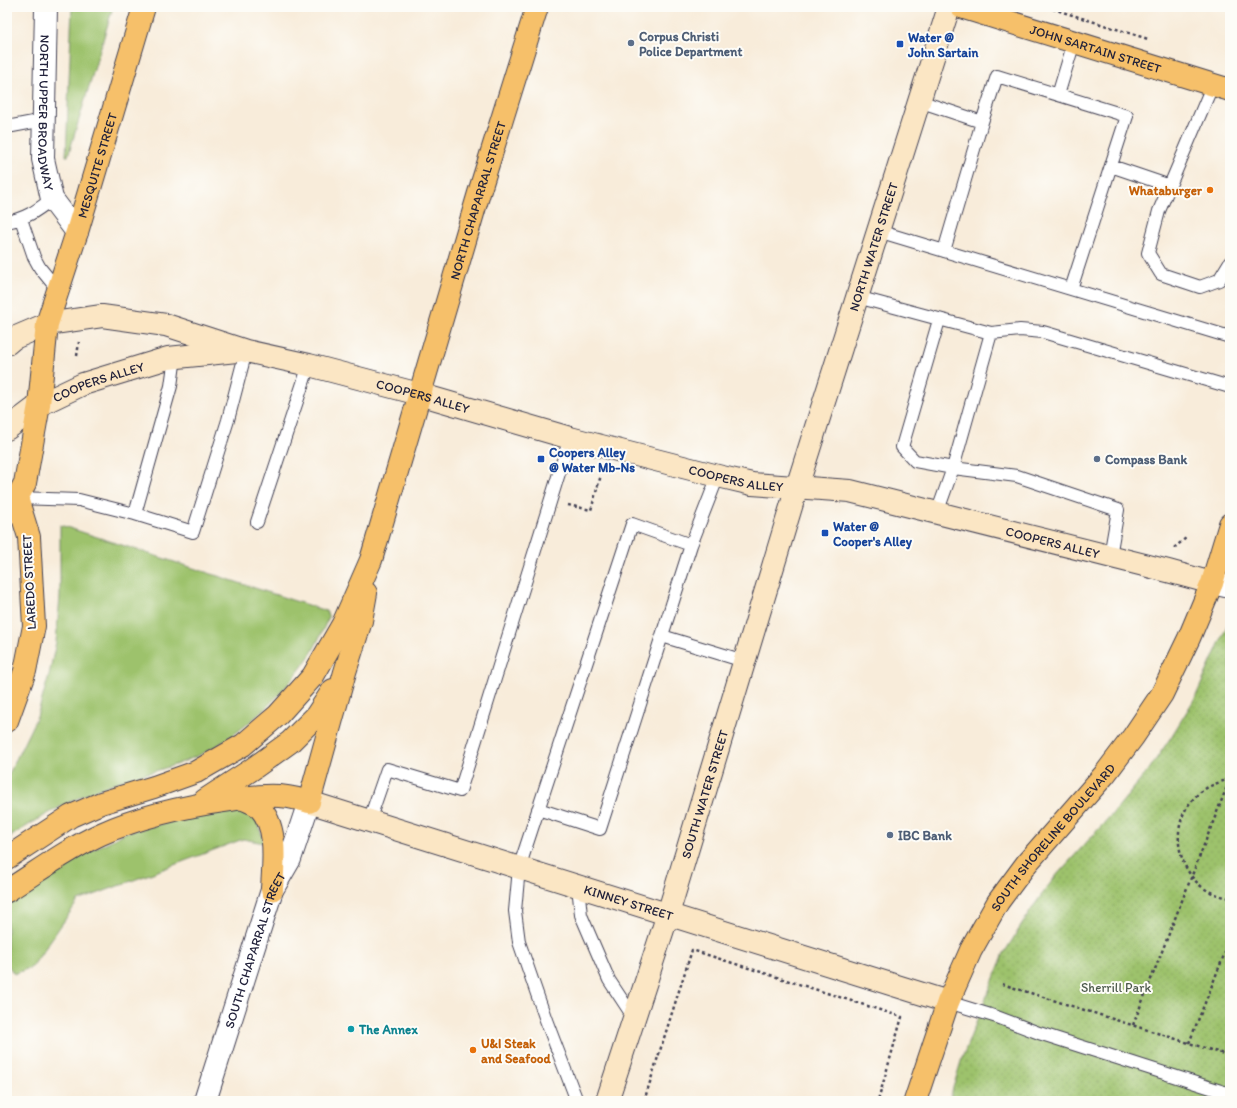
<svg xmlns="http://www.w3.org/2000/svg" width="1237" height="1108" viewBox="0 0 1237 1108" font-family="Itim,sans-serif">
  <defs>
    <pattern id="park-dots" width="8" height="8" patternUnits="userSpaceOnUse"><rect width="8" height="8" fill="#9dc26c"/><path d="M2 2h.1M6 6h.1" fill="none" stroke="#87a65e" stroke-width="1.8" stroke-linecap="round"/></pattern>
  </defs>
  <rect width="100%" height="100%" fill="#fdfcf7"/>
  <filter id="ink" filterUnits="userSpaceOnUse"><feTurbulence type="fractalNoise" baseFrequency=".025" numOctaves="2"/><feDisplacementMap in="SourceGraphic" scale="8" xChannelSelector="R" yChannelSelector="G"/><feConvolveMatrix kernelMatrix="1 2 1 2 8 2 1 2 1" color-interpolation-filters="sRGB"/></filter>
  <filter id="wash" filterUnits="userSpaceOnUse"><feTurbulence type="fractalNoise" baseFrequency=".012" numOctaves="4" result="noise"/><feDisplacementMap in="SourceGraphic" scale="16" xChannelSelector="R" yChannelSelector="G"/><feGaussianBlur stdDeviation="0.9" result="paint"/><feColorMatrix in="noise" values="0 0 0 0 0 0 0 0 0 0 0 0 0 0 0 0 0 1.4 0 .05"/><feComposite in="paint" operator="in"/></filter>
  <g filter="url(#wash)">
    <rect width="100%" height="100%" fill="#f8ecda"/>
    <!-- green -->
    <path fill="#9dc26c" stroke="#607254" d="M72,7H113L68,156H66Z
      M60,525L326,611L329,617C322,630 317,646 308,658C283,696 237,739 195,757C169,769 141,774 114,783C76,797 41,816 7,839V778L37,716L49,675L56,642L60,596Z
      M229,808L248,812L258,822L264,843L243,839L78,901L32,967L14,974L7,964V901L56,869L127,832Z"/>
    <!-- park -->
    <path fill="url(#park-dots)" stroke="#607254" d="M1230,619V1101H949L962,1058L1004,953L1035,904L1055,877L1113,813L1148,771L1171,737L1195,698Z"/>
  </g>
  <g filter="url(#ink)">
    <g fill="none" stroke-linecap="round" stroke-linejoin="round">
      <defs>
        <path id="lane" d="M1213,84L1159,211L1148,253L1161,274L1200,287L1219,280L1230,262
          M1058,95L1074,42
          M919,101L982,122
          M7,127L44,120
          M1111,166L1170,186
          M21,219L34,257L40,268L58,290
          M7,222C27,218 36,211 52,199
          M878,231L1230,337
          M944,251L982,122L997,76L1127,116L1071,289
          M857,297L991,333L1020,330L1043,332L1230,387
          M939,320L902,447L915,461L953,468L1017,476L1118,510L1110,556
          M17,498L79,500L135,514L193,532L228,420L246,351
          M937,513L953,468L991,333
          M135,514L171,386L175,357
          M257,522L309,365
          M662,636L744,661
          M538,809L600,829L691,545L718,476
          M369,821L387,769L460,791L570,438
          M578,886L581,915L609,980L634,1018
          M948,1002L997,1017L1039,1033L1230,1094
          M577,1101L546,1020L519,942L515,911L519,868L632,524L691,545"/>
        <g id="street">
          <path id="s1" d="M46,7L43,159L52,199L77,232"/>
          <path d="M7,514L17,498"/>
          <path d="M1212,583L1230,587"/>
          <path id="s2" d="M205,1101L272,890L290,859L309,802"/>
        </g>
        <g id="secondary">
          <path id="s3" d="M7,344L14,338L47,324L102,316L166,325L246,351L309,365L419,394L570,438L718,476L752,484L850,491L1168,571L1212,583"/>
          <path id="s4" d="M7,429L39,405L83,384L168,358L237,351"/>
          <path id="s5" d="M309,802L948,1002"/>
          <path id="s6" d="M607,1101L668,914L797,487L949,7"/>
        </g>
        <g id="primary">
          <path id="s7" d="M961,7L1230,90"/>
          <path id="s8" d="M7,721L25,671L34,626L29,537L17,498L25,483L39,405L47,324L77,232L144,7"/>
          <path d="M242,798C247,801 255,803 259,807C279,828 273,863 272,890"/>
          <path d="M205,800L251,770L290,742L316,716L333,690"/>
          <path id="s9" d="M7,858L71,816L101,803L154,787L196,772L243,745L278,715L313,676L343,624L371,560L479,193L537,7"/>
          <path d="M7,891C37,872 68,849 101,834C141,816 186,806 230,800C249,797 269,794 288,797C295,798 302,800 309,802L345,672L361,621L366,593"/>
          <path id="s10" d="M915,1101L948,1002L971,950L998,902L1027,863L1105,774L1133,737L1162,694L1189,638L1212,583L1230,524"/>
        </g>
      </defs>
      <!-- lane casing -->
      <use href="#lane" stroke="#424053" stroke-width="14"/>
      <!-- street casing -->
      <use href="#street" stroke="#424053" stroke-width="24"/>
      <!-- secondary casing -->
      <use href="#secondary" stroke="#424053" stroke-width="24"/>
      <!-- primary casing -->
      <use href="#primary" stroke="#424053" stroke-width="24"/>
      <!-- path -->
      <path stroke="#424053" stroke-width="2.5" stroke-dasharray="3 3" stroke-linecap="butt" d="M1047,7L1148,39
        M77,356L79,342
        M568,505L591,510L601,475
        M1174,548L1186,538
        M1229,620L1230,621
        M1230,779C1220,782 1210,785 1202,791C1170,814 1172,863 1202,887C1210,893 1220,896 1230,898
        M1002,984L1230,1056
        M1133,1025L1230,779
        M1189,1043L1230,940
        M644,1101L692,950L902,1017L878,1101"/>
      <!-- lane -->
      <use href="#lane" stroke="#fff" stroke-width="12"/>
      <!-- street -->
      <use href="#street" stroke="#fff" stroke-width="22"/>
      <!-- secondary -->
      <use href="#secondary" stroke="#fbe6c4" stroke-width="22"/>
      <!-- primary -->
      <use href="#primary" stroke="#f6c06b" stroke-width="22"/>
    </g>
  </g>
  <!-- markers -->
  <g fill="#5c6f8a" stroke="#fdfcf7" stroke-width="1.5">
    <circle cx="631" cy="43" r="4"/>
    <circle cx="1097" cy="459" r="4"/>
    <circle cx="890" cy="835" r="4"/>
  </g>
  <g fill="#1a4fb4" stroke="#fdfcf7" stroke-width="1.5">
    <rect x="896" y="40" width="8" height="8" rx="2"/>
    <rect x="537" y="455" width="8" height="8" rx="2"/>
    <rect x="821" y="529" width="8" height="8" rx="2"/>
  </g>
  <g fill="#e8710a" stroke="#fdfcf7" stroke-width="1.5">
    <circle cx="1210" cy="190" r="4"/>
    <circle cx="473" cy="1050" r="4"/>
  </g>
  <circle fill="#0f9aa8" stroke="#fdfcf7" stroke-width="1.5" cx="351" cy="1029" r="4"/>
  <g text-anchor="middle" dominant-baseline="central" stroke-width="4" stroke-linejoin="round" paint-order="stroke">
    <!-- service labels -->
    <g font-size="13" font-weight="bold" fill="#4e5e75" stroke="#fdfcf7" text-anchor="start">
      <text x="639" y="36">Corpus Christi<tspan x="639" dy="15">Police Department</tspan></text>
      <text x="1105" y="459">Compass Bank</text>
      <text x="898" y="835">IBC Bank</text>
    </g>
    <!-- transit labels -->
    <g font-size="13" font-weight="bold" fill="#164399" stroke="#fdfcf7" text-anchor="start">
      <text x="908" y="37">Water @<tspan x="908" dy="15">John Sartain</tspan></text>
      <text x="549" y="452">Coopers Alley<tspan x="549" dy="15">@ Water Mb-Ns</tspan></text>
      <text x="833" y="526">Water @<tspan x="833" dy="15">Cooper's Alley</tspan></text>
    </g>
    <!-- street labels -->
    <g font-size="13" fill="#22223b" stroke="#fdfcf7">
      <text stroke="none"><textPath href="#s7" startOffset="141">JOHN SARTAIN STREET</textPath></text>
      <text stroke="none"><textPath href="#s1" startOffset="106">NORTH UPPER BROADWAY</textPath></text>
      <text stroke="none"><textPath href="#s8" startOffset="573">MESQUITE STREET</textPath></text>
      <text stroke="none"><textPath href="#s9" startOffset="867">NORTH CHAPARRAL STREET</textPath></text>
      <text stroke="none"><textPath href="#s6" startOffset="895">NORTH WATER STREET</textPath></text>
      <text stroke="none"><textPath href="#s4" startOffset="104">COOPERS ALLEY</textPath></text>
      <text stroke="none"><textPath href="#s3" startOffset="432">COOPERS ALLEY</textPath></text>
      <text stroke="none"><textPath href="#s3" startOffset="756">COOPERS ALLEY</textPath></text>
      <text stroke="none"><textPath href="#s3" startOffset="1080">COOPERS ALLEY</textPath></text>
      <text transform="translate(29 582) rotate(-93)">LAREDO STREET</text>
      <text stroke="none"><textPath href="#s6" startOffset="322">SOUTH WATER STREET</textPath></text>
      <text stroke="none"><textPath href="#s10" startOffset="301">SOUTH SHORELINE BOULEVARD</textPath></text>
      <text stroke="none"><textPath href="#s5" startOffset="335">KINNEY STREET</textPath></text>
      <text stroke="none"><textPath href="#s2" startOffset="159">SOUTH CHAPARRAL STREET</textPath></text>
    </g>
    <!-- food labels -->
    <g font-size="13" font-weight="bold" fill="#c56008" stroke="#fdfcf7" text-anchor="end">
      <text x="1202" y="190">Whataburger</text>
      <text x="481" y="1043" text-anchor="start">U&amp;I Steak<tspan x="481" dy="15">and Seafood</tspan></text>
    </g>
    <!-- park labels -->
    <g font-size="13" fill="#4d5a4c" stroke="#fdfcf7">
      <text x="1116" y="987">Sherrill Park</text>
    </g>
    <!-- culture labels -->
    <g font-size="13" font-weight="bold" fill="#0d838f" stroke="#fdfcf7" text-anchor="start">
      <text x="359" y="1029">The Annex</text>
    </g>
  </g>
  <!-- margin -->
  <rect width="1237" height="1108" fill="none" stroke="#fdfcf7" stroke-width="24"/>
</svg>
